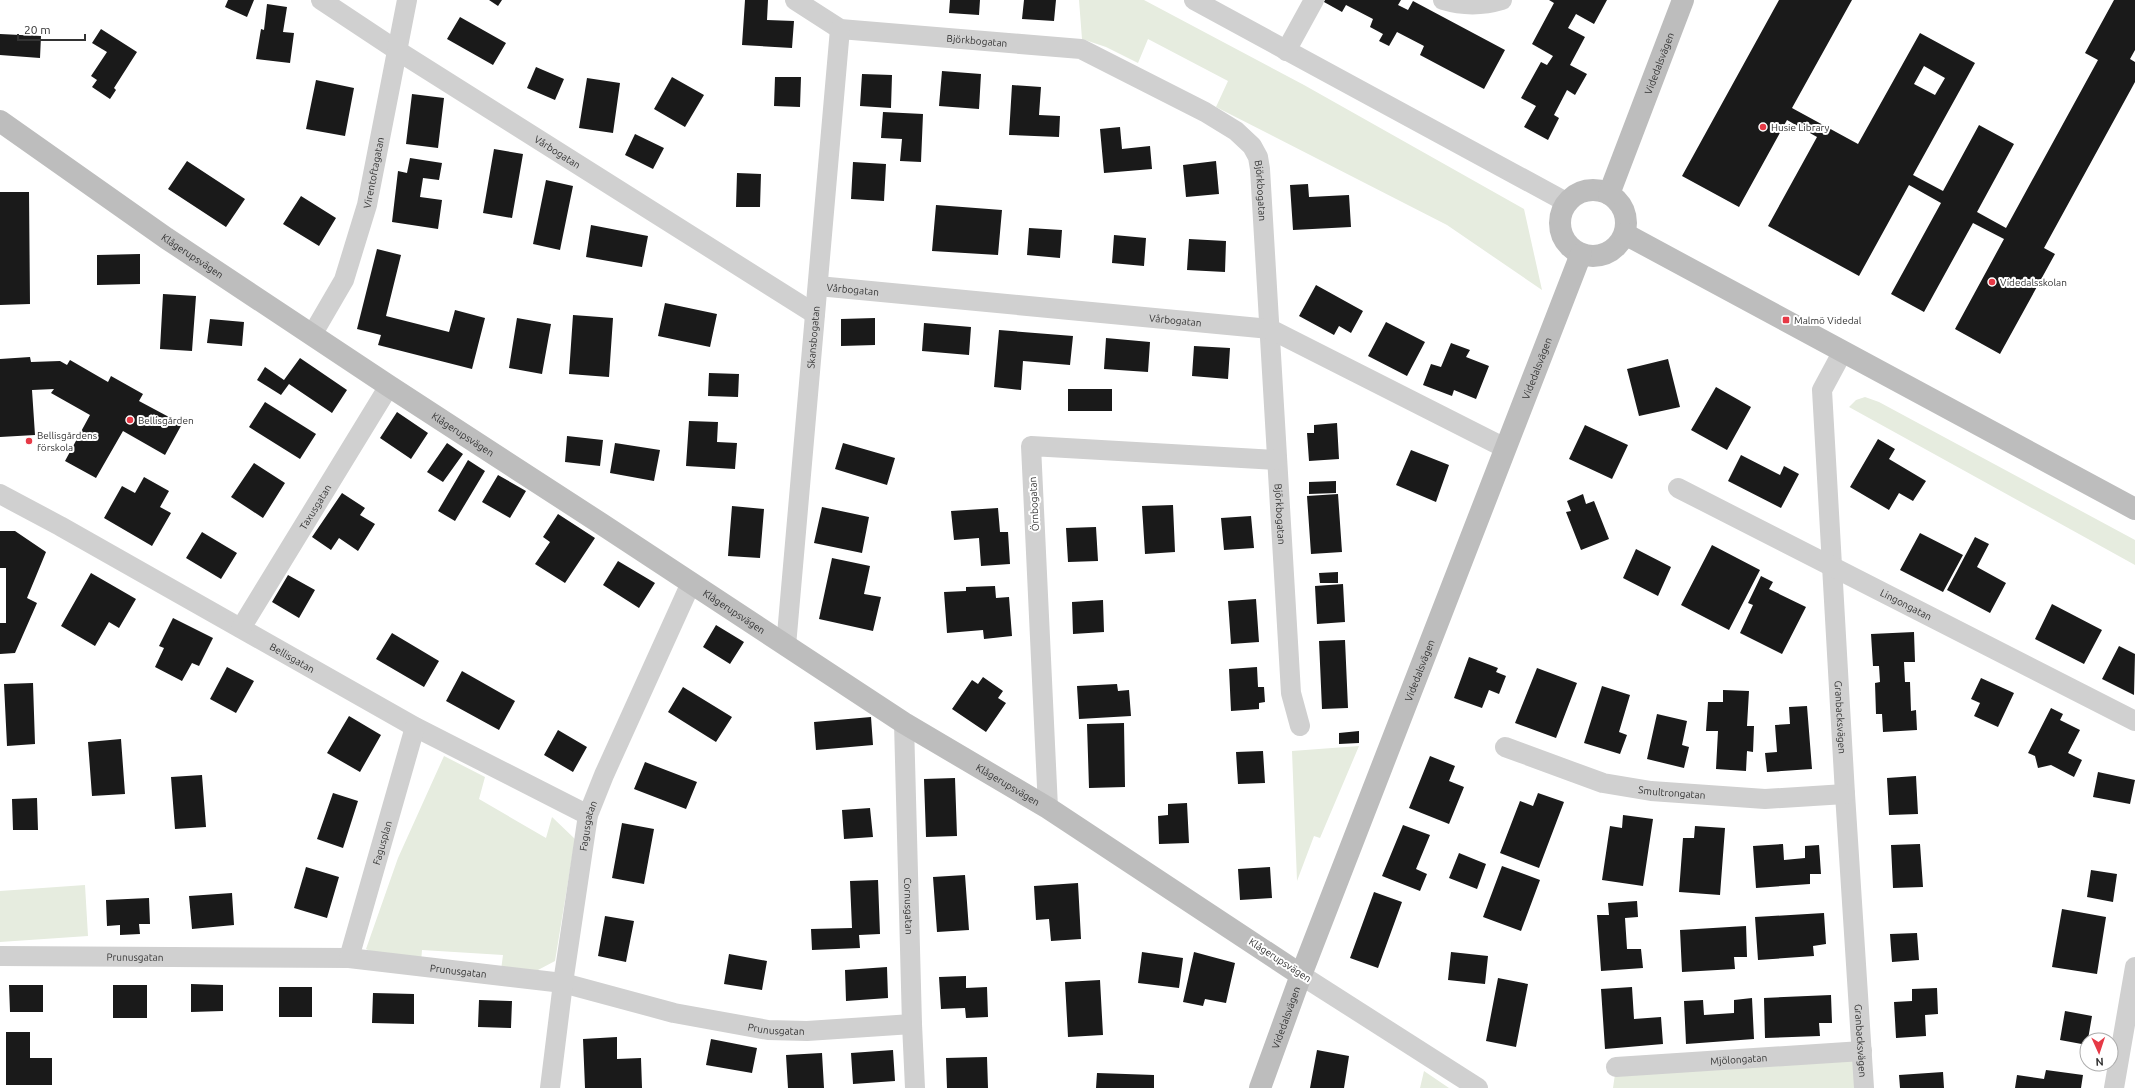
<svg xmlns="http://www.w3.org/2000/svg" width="2135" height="1088" viewBox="0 0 2135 1088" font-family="Ubuntu,sans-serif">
  <rect width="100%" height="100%" fill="#fff"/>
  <!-- green -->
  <path fill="#e6ecdf" d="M1079,0H1144L1304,85L1524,209L1542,290L1447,225L1216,107L1228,81L1148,39L1138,63L1106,47L1082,39Z
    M1865,397L1879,402L2135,540V565L1849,407L1856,400Z
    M1359,746L1320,838L1314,836L1297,881L1292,751Z
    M444,756L485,777L479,799L546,838L552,817L575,839L555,961L538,970H501L503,955L422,950L421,962L381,957L366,949L398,858Z
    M85,885L88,936L0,942V891Z
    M1862,1051L1859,1088H1613L1616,1067Z
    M1424,1071L1449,1088H1420Z"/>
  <!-- building -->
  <path fill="#1a1a1a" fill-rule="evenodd" d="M228,0H254L247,17L225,7Z
    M489,0H502L498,6Z
    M745,0H768L767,20L794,21L792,48L742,45Z
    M950,0H980L979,15L949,13Z
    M1024,0H1056L1054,21L1022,19Z
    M1325,0H1401L1398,5L1408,10L1413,1L1505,50L1484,89L1420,55L1424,46L1397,32L1389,46L1379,41L1383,34L1370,27L1373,19L1346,5L1342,12L1324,2Z
    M1549,0H1607L1594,24L1576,14L1568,28L1585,37L1570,65L1587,74L1575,95L1567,90L1554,115L1559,118L1548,140L1524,127L1536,106L1521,98L1541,62L1547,65L1553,56L1532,44L1554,3Z
    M1779,0H1852L1792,108L1858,144L1920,33L1975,63L1913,175L1943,191L1979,125L2014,144L1977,212L2006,228L2098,60L2085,53L2114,0H2135V50L2130,59L2135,62V82L2044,248L2055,254L2000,354L1955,329L2004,239L1973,223L1924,312L1891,294L1941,203L1909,185L1859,276L1768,226L1817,137L1787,120L1739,207L1682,176ZM1924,66L1945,78L1935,95L1914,84Z
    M267,4L287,7L283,32L294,33L290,63L256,59L261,29L264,30Z
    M460,17L506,43L493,65L447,39Z
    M101,29L137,52L114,88L116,90L110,99L92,87L97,80L91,76L107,52L92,43Z
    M0,34L41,36L40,58L0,55Z
    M536,67L564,79L555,100L527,88Z
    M942,71L981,74L979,109L939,106Z
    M862,74L892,75L891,108L860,106Z
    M672,77L704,95L685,127L654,109Z
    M775,77H801L800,107L774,106Z
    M587,78L620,83L613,133L579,128Z
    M316,80L354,88L345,136L306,129Z
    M1012,85L1041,87L1039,115L1060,116L1059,137L1009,135Z
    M412,94L444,98L438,148L406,144Z
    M883,112L923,114L921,162L900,161L902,139L881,138Z
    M1120,127L1122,149L1150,146L1152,169L1104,173L1100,129Z
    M635,134L664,148L653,169L625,155Z
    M494,149L523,154L512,218L483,213Z
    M410,158L442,163L439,180L423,178L420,197L442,200L438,229L392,222L398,171L407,173Z
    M187,161L245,199L226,227L168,189Z
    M1216,161L1219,194L1186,197L1183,165Z
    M853,162L886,164L884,201L851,199Z
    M737,173L761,174L760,207H736Z
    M546,180L573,186L560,250L533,244Z
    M1308,184L1309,197L1349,195L1351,227L1293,230L1290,185Z
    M0,192H29L30,304L0,305Z
    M301,196L336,218L319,246L283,224Z
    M936,205L1002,210L998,255L932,251Z
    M591,225L648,236L642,267L586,257Z
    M1029,228L1062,230L1060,258L1027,255Z
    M1114,235L1146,238L1144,266L1112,263Z
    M1189,239L1226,241L1225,272L1187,270Z
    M377,249L401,255L386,316L449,332L455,310L485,318L472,369L378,345L381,335L357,329Z
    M140,254V284L97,285V255Z
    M1316,285L1363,311L1351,333L1339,326L1334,335L1299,316Z
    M163,294L196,296L192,351L160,349Z
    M665,303L717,314L710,347L658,336Z
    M573,315L613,318L609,377L569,374Z
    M517,318L551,324L542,374L509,368Z
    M875,318V345L841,346V319Z
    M210,319L244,322L242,346L207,343Z
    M1386,322L1425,342L1407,376L1368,356Z
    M924,323L971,327L969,355L922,351Z
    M999,330L1073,336L1070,365L1023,361L1021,390L994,387Z
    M1106,338L1150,342L1148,372L1104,369Z
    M1451,343L1470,350L1466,357L1489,366L1476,399L1454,390L1452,396L1423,385L1431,364L1441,367Z
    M1194,346L1230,348L1228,379L1192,376Z
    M30,357L31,362L60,361L67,365L70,360L108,382L111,376L143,394L139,401L182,424L165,455L123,431L96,478L65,461L90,415L51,393L54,389L32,390L35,435L0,437V359Z
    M300,358L347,390L332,413L289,384L281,395L257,380L265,367L284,380Z
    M1668,359L1680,407L1639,416L1627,369Z
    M709,373L739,374L738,397L708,396Z
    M1716,387L1751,407L1727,450L1691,430Z
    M1068,389H1112V411H1068Z
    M265,402L316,434L300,459L249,427Z
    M397,412L428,433L411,459L380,438Z
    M689,421L718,422L717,442L737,443L735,469L686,466Z
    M1337,423L1339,459L1309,461L1307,433H1314V425Z
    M1585,425L1628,445L1612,479L1569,459Z
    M567,436L603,440L600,466L565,462Z
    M1878,439L1895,449L1889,459L1926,481L1913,501L1899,493L1889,510L1850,487Z
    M447,443L463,454L443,482L427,472Z
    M615,443L660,450L654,481L610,473Z
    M843,443L895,458L887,485L835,469Z
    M1411,450L1449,465L1436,502L1396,485Z
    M1741,455L1780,475L1784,466L1799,474L1781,508L1728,481Z
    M468,460L485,471L455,521L438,511Z
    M254,463L285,483L263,518L231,497Z
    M498,475L526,491L510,518L482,502Z
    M144,477L169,491L160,507L171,513L152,546L104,518L122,486L135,493Z
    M1336,481V493L1309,494V482Z
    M342,493L365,508L360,515L375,524L358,551L339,538L331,550L312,537Z
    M1338,494L1342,552L1311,554L1307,496Z
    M1583,494L1586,504L1594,501L1609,539L1581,550L1566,512L1571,511L1567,501Z
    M1173,505L1175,552L1145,554L1142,506Z
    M732,506L764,509L760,558L728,556Z
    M822,507L869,517L862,553L814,543Z
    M998,508L1000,532H1008L1010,564L981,566L979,538L954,540L951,511Z
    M558,514L595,538L565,583L535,564L550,542L543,537Z
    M1251,516L1254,548L1224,550L1221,518Z
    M1096,527L1098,561L1068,562L1066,528Z
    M0,531H15L46,552L27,598L37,603L15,653L0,654V623H6V568H0Z
    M202,532L237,553L221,579L186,558Z
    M1920,533L1963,555L1943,592L1900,570Z
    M1975,537L1989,544L1977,567L2006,583L1990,613L1947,590Z
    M1712,545L1760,570L1729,630L1681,605Z
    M1636,549L1671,567L1658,596L1623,578Z
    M832,558L870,566L864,594L881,597L873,631L819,619Z
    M618,561L655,583L639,608L603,585Z
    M1338,572V583H1320L1319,573Z
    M91,573L136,599L119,628L109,622L95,646L61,626Z
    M288,575L315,590L299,618L272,602Z
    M1761,576L1773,582L1769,589L1806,607L1782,654L1740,633L1753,605L1748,603Z
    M1343,584L1345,622L1317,624L1315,586Z
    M995,586L996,598L1009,597L1012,636L984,639L983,630L947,633L944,592L966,591V587Z
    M1256,599L1259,642L1231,644L1228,601Z
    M1103,600L1104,632L1073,634L1072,602Z
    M2052,604L2102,630L2084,664L2035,639Z
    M173,618L213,638L199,666L192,663L182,681L155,667L164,648L159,646Z
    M716,625L744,642L730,664L703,647Z
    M1914,632L1915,662H1904L1905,682H1910L1911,711L1916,710L1917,730L1883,732L1882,714H1876L1875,683L1880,682L1879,666H1873L1871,634Z
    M392,633L439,661L424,687L376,659Z
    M1345,640L1348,708L1322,709L1319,641Z
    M2119,646L2135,654L2134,695L2102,679Z
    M1469,657L1498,668L1496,672L1506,676L1499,694L1489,690L1482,708L1454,698Z
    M227,667L254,681L236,713L210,699Z
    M1257,667L1258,687H1264L1265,702L1259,703V709L1231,711L1229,669Z
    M1537,668L1577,683L1556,738L1515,723Z
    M462,671L515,701L499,730L446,701Z
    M983,677L1003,691L998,698L1006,703L986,732L952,709L972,680L978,684Z
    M1981,678L2014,693L1998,727L1974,716L1980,703L1971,699Z
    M33,683L35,744L7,746L4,684Z
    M1117,684L1118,691L1129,690L1131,716L1079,719L1077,686Z
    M1602,686L1630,695L1619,732L1627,735L1620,754L1584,743Z
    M683,687L732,717L716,742L668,712Z
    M1723,690L1749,691L1747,726H1754L1753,752L1747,751L1746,771L1716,769L1718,731H1706L1708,702H1723Z
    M1807,706L1812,769L1767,772L1765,753L1777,752L1775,725L1790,724L1789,707Z
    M2051,708L2063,714L2060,720L2080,730L2068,753L2082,760L2074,777L2051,765L2038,768L2035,756L2028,753Z
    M1657,714L1687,721L1682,745L1689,747L1684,768L1647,759Z
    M349,716L381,735L360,772L327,753Z
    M871,717L873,745L816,750L814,722Z
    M1124,723L1125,787L1089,788L1087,724Z
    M558,730L587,747L573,772L544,755Z
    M1359,731V743L1339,744V733Z
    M121,739L125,794L92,796L88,742Z
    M1263,751L1265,783L1238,784L1236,752Z
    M1430,756L1455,766L1449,781L1464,787L1449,824L1409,808Z
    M645,762L697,782L686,809L634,789Z
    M2098,772L2135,780L2130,804L2093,797Z
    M202,775L206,827L175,829L171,777Z
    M1916,776L1918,814L1889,815L1887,778Z
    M955,778L957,836L926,837L924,779Z
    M333,793L358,801L343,848L317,839Z
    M1538,793L1564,802L1539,868L1500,853L1520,801L1533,806Z
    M37,798L38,830H13L12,799Z
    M1187,803L1189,843L1159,844L1158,816L1168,815V804Z
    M870,808L873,837L844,839L842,810Z
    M1623,815L1653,819L1643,886L1602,880L1610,826L1622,828Z
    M622,823L654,829L644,884L612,878Z
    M1403,825L1430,835L1416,869L1427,874L1420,891L1382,876Z
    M1695,826L1725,828L1720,895L1679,892L1683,838H1694Z
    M1783,844L1784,860L1805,858V846L1819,845L1821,874H1810V884L1756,888L1753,846Z
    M1920,844L1923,887L1893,888L1891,845Z
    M1459,853L1486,864L1477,889L1449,878Z
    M1502,866L1540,880L1521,931L1483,917Z
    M306,867L339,877L327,918L294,908Z
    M1270,867L1272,898L1240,900L1238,869Z
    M2091,870L2117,874L2113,902L2087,897Z
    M965,875L969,930L937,932L933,877Z
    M878,880L880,934L859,935L860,948L812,950L811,929L852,928L850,881Z
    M1078,883L1081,939L1051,941L1049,919L1036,920L1034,886Z
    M1374,892L1402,902L1378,968L1350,958Z
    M232,893L234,925L192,929L189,896Z
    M149,898L150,924H139L140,934L120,935V925L107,926L106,900Z
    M1637,901L1638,917L1625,918L1627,949H1641L1643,968L1601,971L1597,915H1609L1608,903Z
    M2062,909L2106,917L2097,974L2052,967Z
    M1824,913L1826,944L1813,946L1814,956L1758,960L1755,917Z
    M605,916L634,921L626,962L598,956Z
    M1746,926L1747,957H1734L1735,969L1682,972L1680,930Z
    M1917,933L1919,960L1892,962L1890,934Z
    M1142,952L1183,958L1179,988L1138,983Z
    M1194,952L1235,963L1226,1003L1205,999L1203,1006L1183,1002Z
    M1451,952L1488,956L1485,984L1448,980Z
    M729,954L767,961L762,990L724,984Z
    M887,967L888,998L846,1001L845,970Z
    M966,976V988L987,987L988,1017L966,1018L965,1008L941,1009L939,977Z
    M1498,978L1528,984L1516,1047L1486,1041Z
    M1100,980L1103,1035L1068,1037L1065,982Z
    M191,984L223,985V1011L191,1012Z
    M9,985H43V1012H10Z
    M113,985H147V1018H113Z
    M279,987H312V1017H279Z
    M1632,987L1634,1019L1661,1017L1663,1044L1605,1049L1601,989Z
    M1937,988L1938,1014L1925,1015L1926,1036L1896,1038L1894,1002L1912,1001V989Z
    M373,993L414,994V1024L372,1023Z
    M1831,995L1832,1023H1819L1820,1036L1765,1038L1764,998Z
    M1752,998L1754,1039L1686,1044L1684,1001L1703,1000L1704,1015L1734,1013V1000Z
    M479,1000L512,1001L511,1028L478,1027Z
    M2065,1011L2092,1016L2087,1045L2060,1040Z
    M6,1032H30V1058H52V1085H6Z
    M617,1037V1059L641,1058L642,1088H585L583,1039Z
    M711,1039L757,1048L752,1073L706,1065Z
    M893,1050L895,1081L853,1084L851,1053Z
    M1317,1050L1349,1056L1344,1088H1310Z
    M822,1053L824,1088H788L786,1055Z
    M987,1057L988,1088H947L946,1058Z
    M2046,1070L2083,1075L2081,1088H2015L2017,1075L2044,1079Z
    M1943,1072L1944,1088H1900L1899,1075Z
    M1097,1073L1154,1075V1088H1096Z"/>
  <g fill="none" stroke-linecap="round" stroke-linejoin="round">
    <!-- street -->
    <g stroke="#d0d0d0" stroke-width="20">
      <path id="s1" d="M321,0L398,51L815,314"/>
      <path id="s2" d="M795,0L840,29L1081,49L1205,112L1236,131L1252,146L1258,157L1260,169L1291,693L1300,726"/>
      <path d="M1194,0L1566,202"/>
      <path d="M1443,0C1463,6 1482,6 1502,0"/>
      <path d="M1286,51L1314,0"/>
      <path id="s3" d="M818,286L1270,329L1505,448"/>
      <path id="s4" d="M312,335L344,280L367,205L407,0"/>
      <path id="s5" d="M1843,351L1822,390L1845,794L1864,1088"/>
      <path id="s6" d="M1678,488L2135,721"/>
      <path id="s7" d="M0,494L60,526L415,727L588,815"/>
      <path id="s8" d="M241,628L389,386"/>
      <path id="s9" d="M786,646L840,29"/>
      <path id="s10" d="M904,723L912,1024L915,1088"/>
      <path id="s11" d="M1505,747L1603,783L1651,791L1765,799L1845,794"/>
      <path d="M1048,808L1031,446L1277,460"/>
      <path id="s12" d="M0,956L349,958L563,983L674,1013L768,1030L807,1031L912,1024"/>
      <path id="s13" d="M349,958L415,727"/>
      <path d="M1301,975L1478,1088"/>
      <path id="s14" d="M1616,1067L1862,1051"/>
      <path id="s15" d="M550,1088L563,983L588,815L604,775L691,583"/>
      <path d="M2114,1088L2135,967"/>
    </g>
    <!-- secondary -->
    <g stroke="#bdbdbd" stroke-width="22">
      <path id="s16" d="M0,121L166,238L389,386L600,523L904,723L1048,808L1301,975"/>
      <circle cx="1593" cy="223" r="33"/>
      <path id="s17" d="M1609,194L1683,0"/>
      <path d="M1625,234L2135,509"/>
      <path id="s18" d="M1260,1088L1301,975L1581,254"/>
    </g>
  </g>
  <!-- markers -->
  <g fill="#e63946" stroke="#fff" stroke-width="1.5">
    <circle cx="1763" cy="127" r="4"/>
    <circle cx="1992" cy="282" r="4"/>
    <rect x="1782" y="316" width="8" height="8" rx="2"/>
    <circle cx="130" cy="420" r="4"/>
    <circle cx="29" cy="441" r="4"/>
  </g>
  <g text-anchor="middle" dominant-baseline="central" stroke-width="4" stroke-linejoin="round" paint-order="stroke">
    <!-- street labels -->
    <g font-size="10" fill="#333" stroke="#fff">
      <text stroke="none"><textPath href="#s2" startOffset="191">Björkbogatan</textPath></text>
      <text stroke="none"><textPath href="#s17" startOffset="140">Videdalsvägen</textPath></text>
      <text stroke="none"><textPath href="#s1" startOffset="281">Vårbogatan</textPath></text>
      <text stroke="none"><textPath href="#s4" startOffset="175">Virentoftagatan</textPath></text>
      <text stroke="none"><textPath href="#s2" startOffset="539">Björkbogatan</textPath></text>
      <text stroke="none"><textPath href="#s16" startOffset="235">Klågerupsvägen</textPath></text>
      <text stroke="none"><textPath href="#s3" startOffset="35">Vårbogatan</textPath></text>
      <text stroke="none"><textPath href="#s3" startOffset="359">Vårbogatan</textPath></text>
      <text stroke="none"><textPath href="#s9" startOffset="310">Skansbogatan</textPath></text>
      <text stroke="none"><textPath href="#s18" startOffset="771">Videdalsvägen</textPath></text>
      <text stroke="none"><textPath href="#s16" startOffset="559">Klågerupsvägen</textPath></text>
      <text transform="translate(1034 504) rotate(-93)">Örnbogatan</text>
      <text stroke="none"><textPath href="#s8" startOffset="142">Taxusgatan</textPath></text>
      <text stroke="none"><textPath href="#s2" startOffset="863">Björkbogatan</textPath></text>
      <text stroke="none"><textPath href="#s6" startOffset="256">Lingongatan</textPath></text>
      <text stroke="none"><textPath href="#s16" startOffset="883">Klågerupsvägen</textPath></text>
      <text stroke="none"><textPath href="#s7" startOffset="335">Bellisgatan</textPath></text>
      <text stroke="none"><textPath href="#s18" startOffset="447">Videdalsvägen</textPath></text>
      <text stroke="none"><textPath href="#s5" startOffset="372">Granbacksvägen</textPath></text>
      <text stroke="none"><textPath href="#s16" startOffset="1207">Klågerupsvägen</textPath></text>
      <text stroke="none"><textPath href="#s11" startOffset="174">Smultrongatan</textPath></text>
      <text stroke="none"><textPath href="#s15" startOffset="265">Fagusgatan</textPath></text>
      <text stroke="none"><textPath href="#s13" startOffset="120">Fagusplan</textPath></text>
      <text stroke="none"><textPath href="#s10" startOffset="183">Cornusgatan</textPath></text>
      <text stroke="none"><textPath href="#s12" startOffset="135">Prunusgatan</textPath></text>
      <text transform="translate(1280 960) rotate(33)">Klågerupsvägen</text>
      <text stroke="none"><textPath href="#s12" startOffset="459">Prunusgatan</textPath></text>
      <text stroke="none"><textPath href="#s18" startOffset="75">Videdalsvägen</textPath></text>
      <text stroke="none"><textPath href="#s12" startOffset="783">Prunusgatan</textPath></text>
      <text stroke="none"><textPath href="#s5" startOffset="696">Granbacksvägen</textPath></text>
      <text stroke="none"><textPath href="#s14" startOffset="123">Mjölongatan</textPath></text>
    </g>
    <!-- poi labels -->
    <g font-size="10" fill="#333" stroke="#fff" text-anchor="start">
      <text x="1771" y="127">Husie Library</text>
      <text x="2000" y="282">Videdalsskolan</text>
      <text x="1794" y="320">Malmö Videdal</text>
      <text x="138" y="420">Bellisgården</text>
      <text x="37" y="435">Bellisgårdens<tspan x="37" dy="12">förskola</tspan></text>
    </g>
  </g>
  <!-- north arrow -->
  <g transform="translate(2099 1052) rotate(177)"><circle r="19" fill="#ffffff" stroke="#adadad"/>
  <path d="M0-3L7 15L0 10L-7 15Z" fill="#e63946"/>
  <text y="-6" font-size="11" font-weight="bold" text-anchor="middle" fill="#333333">N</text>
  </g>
  <!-- scale -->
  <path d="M18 34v6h67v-6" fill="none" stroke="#333333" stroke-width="2"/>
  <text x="24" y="34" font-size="12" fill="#333333" stroke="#ffffff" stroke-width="3" paint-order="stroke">20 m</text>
</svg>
